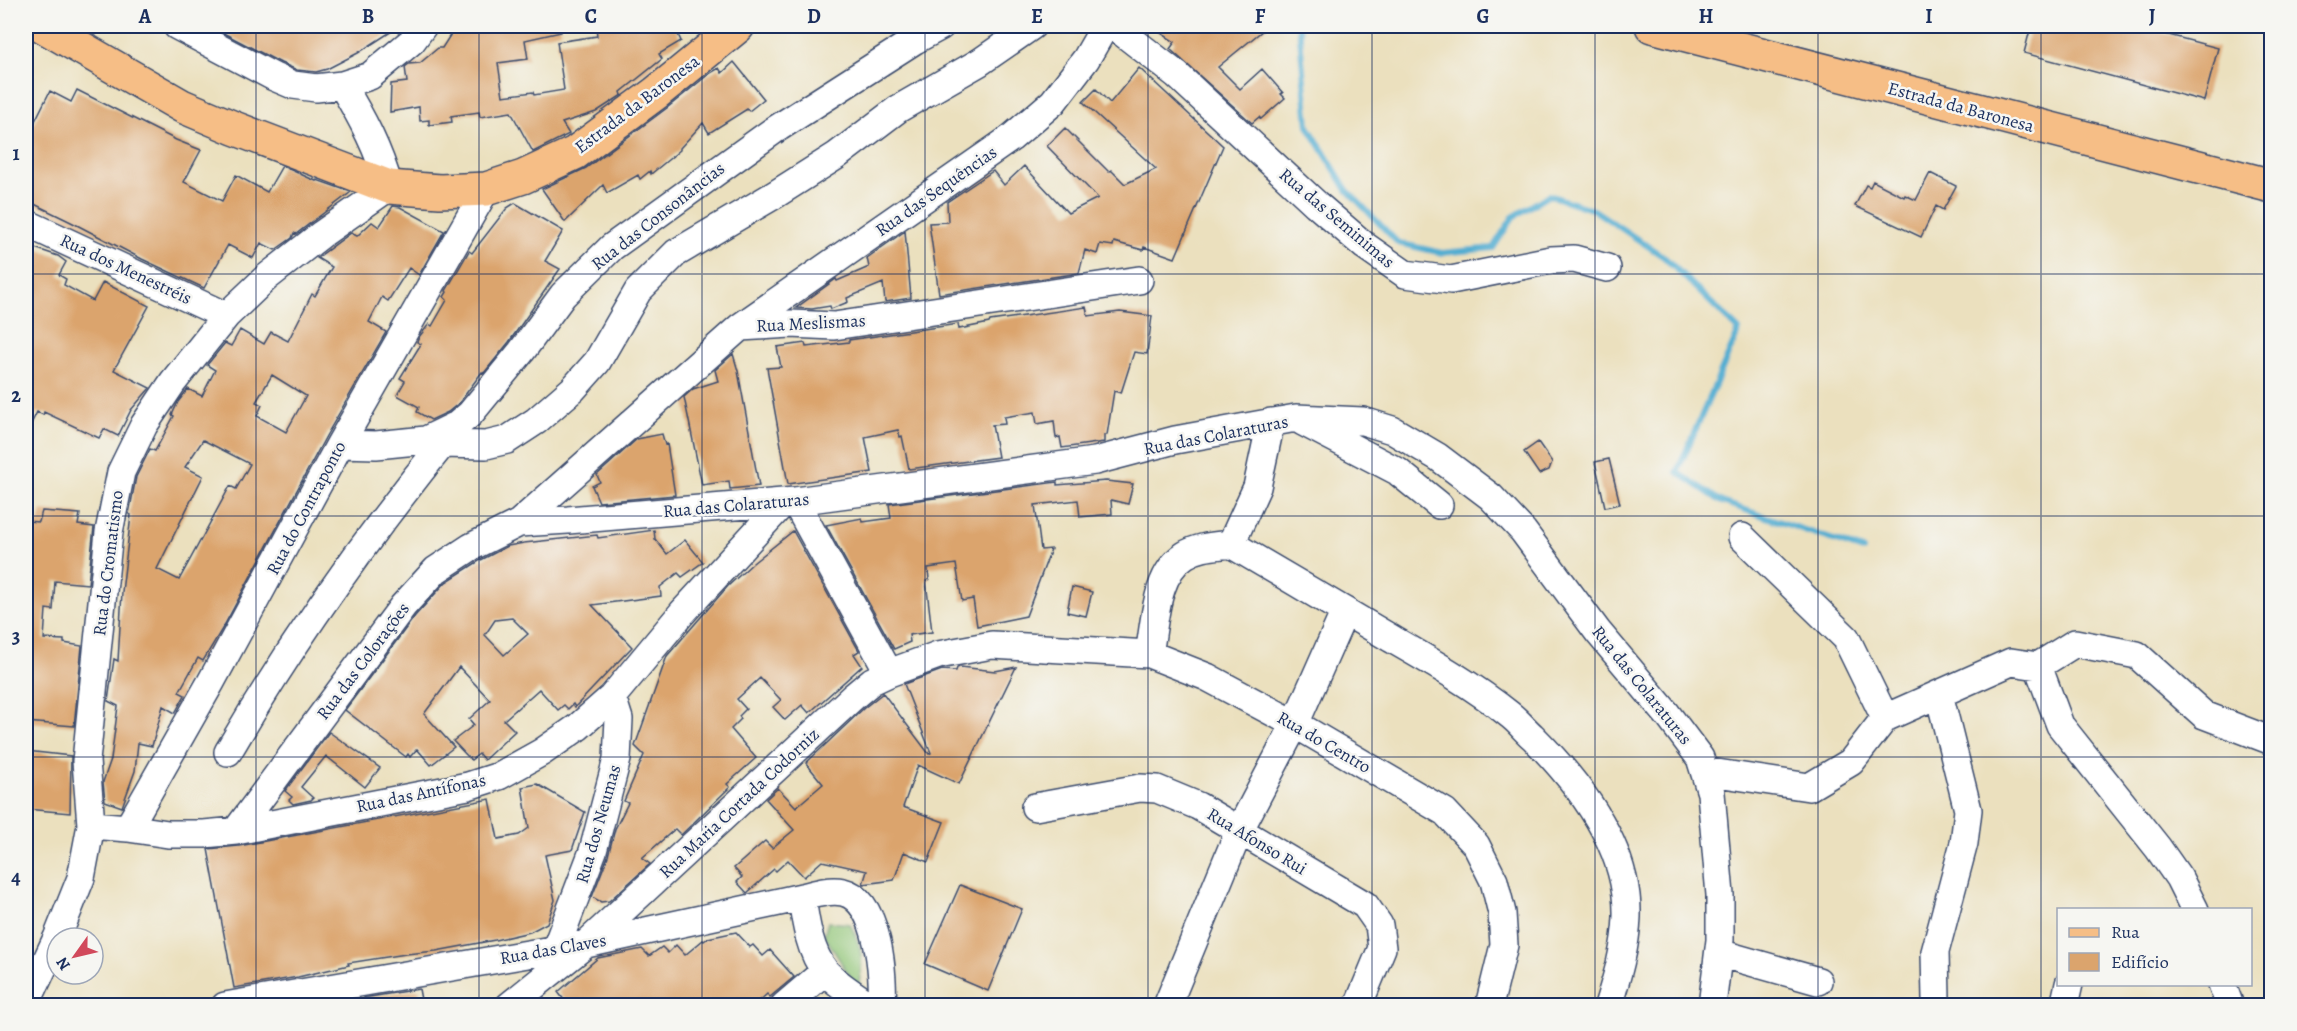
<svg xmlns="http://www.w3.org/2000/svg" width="2297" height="1031" viewBox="0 0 2297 1031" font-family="Alegreya,serif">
  <rect width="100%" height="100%" fill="#f6f6f2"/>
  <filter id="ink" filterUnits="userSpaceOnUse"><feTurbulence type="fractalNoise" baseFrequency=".0167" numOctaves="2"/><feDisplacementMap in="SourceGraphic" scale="12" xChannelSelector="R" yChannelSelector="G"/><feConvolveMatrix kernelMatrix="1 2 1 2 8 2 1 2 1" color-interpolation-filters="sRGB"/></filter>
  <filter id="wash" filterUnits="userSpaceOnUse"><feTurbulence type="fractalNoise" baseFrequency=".008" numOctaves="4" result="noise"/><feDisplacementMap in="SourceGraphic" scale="24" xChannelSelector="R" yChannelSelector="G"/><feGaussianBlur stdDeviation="1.35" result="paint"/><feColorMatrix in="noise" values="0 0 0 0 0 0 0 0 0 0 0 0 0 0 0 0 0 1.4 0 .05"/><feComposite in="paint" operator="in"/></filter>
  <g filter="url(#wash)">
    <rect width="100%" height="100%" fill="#ebe0be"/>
    <!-- green -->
    <path fill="#8fc475" stroke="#557a6a" stroke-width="1.5" d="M828,922L850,924C864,950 863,961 858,990L824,935Z"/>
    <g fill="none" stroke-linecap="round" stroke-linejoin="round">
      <!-- stream -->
      <path stroke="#53add1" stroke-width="6" d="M1299,26L1308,126L1347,190L1398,243L1442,253L1493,248L1513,217L1549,195L1594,210L1664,257L1739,330L1677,472L1722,502L1863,550"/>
    </g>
    <g id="blocks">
      <!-- building -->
      <path fill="#dba46d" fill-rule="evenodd" d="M210,26H400L358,53L327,69L316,72L297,70L281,63Z
        M456,26H560L561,32L525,40L528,59L498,63L503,96L533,92L534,95L564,90L557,42L597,36L596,26H674L681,41L659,54L662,59L621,92L622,95L596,112L562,123L569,134L533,152L511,112L480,117L479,112L451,116L452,122L429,125V120L420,121L419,107L390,112L391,84L407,82L405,67L409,64L420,63L438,48H442Z
        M1150,26H1268L1218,67L1240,89L1262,69L1283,93L1281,94L1285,98L1261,119L1259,117L1252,123L1170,49L1175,42Z
        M2031,26H2135L2218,48L2204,101L2024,53Z
        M734,62L764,99L749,111L747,109L709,133L703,123L680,148V150L651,174L650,171L640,179L638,175L607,193L603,185L565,222L542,189L586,168L667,108L709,74L719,68L722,73Z
        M1139,68L1223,146L1175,258L1144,247L1143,250L1114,242L1113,246L1100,244L1097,254L1085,250L1079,273L939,294L929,223L948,222L947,202L993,171L1004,185L1024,166L1068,213L1098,198L1047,146L1065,128L1109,172L1111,170L1125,184L1156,169L1083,102L1096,89L1110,103Z
        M77,90L176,140L201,150L184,182L222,201L236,175L267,192L282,166L316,181L317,180L351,192L296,234L294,233L292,238L275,250L261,243L253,258L228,245L204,288L142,259L71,222L26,200V139L50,91L71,102Z
        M1930,173L1956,186L1943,210L1936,206L1921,237L1855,206L1866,185L1870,187L1873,181L1904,197L1905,195L1916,200Z
        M515,203L563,231L545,261L560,269L509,342L484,373L482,372L459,403L448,412L431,420L417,412L419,407L397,395L405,381L400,378L421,344L417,342L419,337L429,324L432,326L447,300L444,297L447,292L446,291L469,251L472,253L507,208Z
        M393,206L400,207L444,231L419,275L409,268L388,301L382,297L369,322L386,332L326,436L225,624L203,661L198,658L179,692L185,695L175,713L163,706L152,746L138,743L135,771L122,807L105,801L103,782L111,759L118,706L108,701L114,659L118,661L122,592L131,515L129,514L136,477L150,449L155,451L174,416L172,415L178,402L188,389L202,396L215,370L207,365L225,343L231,346L240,330L264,344L271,332L288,341L312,294L315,296L332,267L317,258L351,233L357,236L372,222L379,227ZM272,375L306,396L286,432L257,416L262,405L256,402ZM203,440L250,464L236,489L230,486L179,580L157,569L203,476L185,467Z
        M905,231L911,298L885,302L883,283L847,298L848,302L831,309L830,306L812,309L796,308L836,279L837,281L869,267L867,258Z
        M26,245L58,256L66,262L59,275L66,279L64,285L93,301L103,282L149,306L114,370L150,388L131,410L118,436L104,429L99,438L44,412L43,415L37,412L26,434Z
        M1086,307L1088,316L1120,312L1152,316L1147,354L1134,352L1121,393L1114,391L1107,435H1104V442L1062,448L1060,437L1056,438L1054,421L1037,424L1035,412L1004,417L1005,424L992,425L998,457L909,469L902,436L900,437L898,430L865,437L872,472L788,484L767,368L781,367L777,347L805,343L806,347L849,342V340L958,324L959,329L989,323L990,321Z
        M733,354L738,371L759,486L730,489L729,481L702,485L684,397L693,389L718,381L715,370Z
        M662,434L665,445L667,444L675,495L599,502L592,486L600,482L597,475L637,439Z
        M1538,442L1552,462L1549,470L1539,474L1524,452Z
        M1609,459L1620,504L1605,507L1595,462Z
        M1106,481L1133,484L1128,504L1111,500L1112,514L1080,517L1078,500L1035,505L1041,550L1051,549L1026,616L977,626L973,599L962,601L956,564L928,568L929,580L926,581L932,632L909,635L910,642L894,649L826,525L862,518L863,522L891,518L889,504L1057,482V485Z
        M42,511L80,514L78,525L94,527L88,584L55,581L53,610L46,609L44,639L64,640V643L82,646L74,726L26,722V521L39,522Z
        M654,530L655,539L667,554L685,540L703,562L682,577L678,573L660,587L661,596L592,605L632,647L575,707L573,704L568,709L564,705L558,710L539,689L504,720L515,731L484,760L479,754L471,760L453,741L474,725L469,719L490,700L459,667L424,714L454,747L431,765L417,749L410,757L408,754L406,757L345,710L415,616L446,582L479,561L508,546L524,543L597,535L598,538ZM512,618L528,634L504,655L485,635L495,620Z
        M793,531L859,651L854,654L862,666L809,713L802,705L785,720L773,707L781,700L760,678L737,699L746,709L739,716L741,719L731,729L756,758L727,784L730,787L681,835L675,829L642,858L650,864L609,901L601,902L592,897L608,856L615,829L628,803L624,801L644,755L635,746L667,656L728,586L753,563Z
        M1072,587L1092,592L1086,616L1067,612Z
        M960,667L995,671L1016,667L959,784L918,765L903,807L944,822L928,862L904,852L894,880L863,884L867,871L822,861L804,877L788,860L776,871L774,869L747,893L737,882L742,877L734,868L765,841L772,848L794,830L766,799L778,788L796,807L823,784L806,763L864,708L883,693L929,754L931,753L904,684L942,670L956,671L957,668Z
        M329,732L380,768L365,787L326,756L301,787L313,798L311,800L293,804L289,800L292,797L285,791Z
        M26,751L71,756L70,813L26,809Z
        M537,784L585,812L572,850L545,855L555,900L547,923L530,932L495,940L436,951L406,954L348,963L349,965L298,977L234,988L208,849L239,846L490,799L498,839L519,835L529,828L522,787Z
        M960,885L1022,909L988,991L925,964Z
        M736,932L750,947L753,945L763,956L770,950L794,977L770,997L767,994L755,1005H568L558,992L598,958L642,949L649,956L662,947L668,953L676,945L685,955L703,940L704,941L708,938Z
        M419,989L422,1005H364V998Z"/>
    </g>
  </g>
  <g filter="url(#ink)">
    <use href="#blocks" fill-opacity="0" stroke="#3a4a6c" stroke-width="1.5"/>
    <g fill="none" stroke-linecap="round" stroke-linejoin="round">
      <defs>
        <path id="minor" d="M1114,26L1177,75L1316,204L1365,246L1405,274L1451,280L1551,260L1574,259L1607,268
          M342,85L370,76L412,41L423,26
          M26,223L226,316
          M740,327L791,324L834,326L1139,280
          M1303,422L1397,471L1439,505
          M340,444L376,445L426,440L457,425L470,414L521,352L563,295L612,247L773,131L915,40L941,26
          M442,444L486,445L507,440L536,421L573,389L597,362L638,291L676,253L776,194L836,156L898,109L980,62L1032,26
          M795,501L889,673
          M519,523L568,520L795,501L1095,461L1175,440L1296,418L1363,421L1392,430L1438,457L1491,497L1523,531L1598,632L1667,714L1700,758L1711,793L1720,895V940L1712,1006
          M1231,544L1257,487L1271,422
          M1149,654C1155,623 1155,574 1185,555C1199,546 1216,546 1231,544C1285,576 1338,607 1392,639C1432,662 1474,686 1510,715C1518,721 1525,730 1533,737C1579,783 1629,848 1627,917C1626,947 1617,977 1608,1006
          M2038,666L2060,725L2158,848L2179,878L2195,910
          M1885,718L2011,662L2038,666L2075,643L2137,655L2204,715L2272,741
          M228,752C294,639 370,532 453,431
          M1704,771L1809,787L1851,762L1885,718L1846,638L1742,537
          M1035,807L1140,788L1157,789L1198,806L1365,905L1379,925L1382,948L1358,1006
          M91,825L128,828L168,834H204L236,831L468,786L499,776L542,752L578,727L612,697L682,613L784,502
          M128,828L211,682L340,444L486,189
          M236,831L403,606L436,570L471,547L519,523L740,327L1011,138L1053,102L1086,59L1105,26
          M802,897C815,894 829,889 843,892C879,900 884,977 882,1006
          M57,938L81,878L91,825L86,761L109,532L121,472L144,425L173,382L226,316L267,277L322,234L389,187C379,150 362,118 342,85L316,88L293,85L274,77L177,26
          M556,948L593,851L617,759L619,719L612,697
          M1719,953L1818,981
          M2222,984L2230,1006
          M1936,999L1935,952L1964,843L1968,810L1939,694
          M26,1004L57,938
          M225,1006L586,944L802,897C805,921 810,953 826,972C838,985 856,996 871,1006
          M509,1006L586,944L854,696L872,681L889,673L938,655L992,645L1149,654L1207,677L1295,724L1445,812L1476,845L1494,881L1502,913L1504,945L1489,1006
          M784,1006L825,971
          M1167,1006L1239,831L1295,724L1345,611
          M2064,1006L2069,984"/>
        <path id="major" d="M43,26L182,106L234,128L389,187L440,191L486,189L523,177L575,153L656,93L738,26
          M1652,26L2272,186"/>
      </defs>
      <!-- minor casing -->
      <use href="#minor" stroke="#3a4a6c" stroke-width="30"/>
      <!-- major casing -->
      <use href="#major" stroke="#3a4a6c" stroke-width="36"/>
      <!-- minor -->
      <use href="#minor" stroke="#fff" stroke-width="27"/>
      <!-- major -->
      <use href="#major" stroke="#f6be86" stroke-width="33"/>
    </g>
  </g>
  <!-- grid -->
  <path fill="none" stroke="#1b2f5e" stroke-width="1.5" stroke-opacity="0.55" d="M256,26V1006M479,26V1006M702,26V1006M925,26V1006M1148,26V1006M1372,26V1006M1595,26V1006M1818,26V1006M2041,26V1006M26,274H2272M26,516H2272M26,757H2272"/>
  <g text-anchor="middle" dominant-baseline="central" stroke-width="5" stroke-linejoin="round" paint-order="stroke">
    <!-- street labels -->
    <g font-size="18" fill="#1b2f5e" stroke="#f6f6f2">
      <text transform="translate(637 104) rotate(-37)">Estrada da Baronesa</text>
      <text transform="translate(1961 107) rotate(15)">Estrada da Baronesa</text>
      <text transform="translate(936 191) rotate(-35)">Rua das Sequências</text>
      <text transform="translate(658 216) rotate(-38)">Rua das Consonâncias</text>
      <text transform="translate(1337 218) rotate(40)">Rua das Seminimas</text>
      <text transform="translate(126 269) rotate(25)">Rua dos Menestréis</text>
      <text transform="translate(811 323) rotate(-3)">Rua Meslismas</text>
      <text transform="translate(1216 435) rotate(-11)">Rua das Colaraturas</text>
      <text transform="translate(736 505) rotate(-5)">Rua das Colaraturas</text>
      <text transform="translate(306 508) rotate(-62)">Rua do Contraponto</text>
      <text transform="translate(108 563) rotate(-83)">Rua do Cromatismo</text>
      <text transform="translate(363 661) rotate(-53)">Rua das Colorações</text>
      <text transform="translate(1642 685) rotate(51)">Rua das Colaraturas</text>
      <text transform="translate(1324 742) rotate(30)">Rua do Centro</text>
      <text transform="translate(421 793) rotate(-12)">Rua das Antífonas</text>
      <text transform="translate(739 803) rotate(-43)">Rua Maria Cortada Codorniz</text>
      <text transform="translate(598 824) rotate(-74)">Rua dos Neumas</text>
      <text transform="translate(1257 841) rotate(31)">Rua Afonso Rui</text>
      <text transform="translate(553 949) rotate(-10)">Rua das Claves</text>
    </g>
  </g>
  <!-- margin -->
  <rect width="2297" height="1031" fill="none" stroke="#f6f6f2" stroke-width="66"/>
  <!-- legend -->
  <rect x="2057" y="908" width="195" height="78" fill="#f6f6f2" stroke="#9ea6b7" stroke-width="1.5"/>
  <rect x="2069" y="928" width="30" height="9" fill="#f6be86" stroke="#9ea6b7" stroke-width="1.5"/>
  <text x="2111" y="938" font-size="18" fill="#1b2f5e">Rua</text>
  <rect x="2069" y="953" width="30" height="18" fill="#dba46d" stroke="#9ea6b7" stroke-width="1.5"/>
  <text x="2111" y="968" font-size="18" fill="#1b2f5e">Edifício</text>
  <!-- north arrow -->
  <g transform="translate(75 956) rotate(236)"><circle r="28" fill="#f6f6f2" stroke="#9ea6b7" stroke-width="1.5"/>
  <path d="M0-4.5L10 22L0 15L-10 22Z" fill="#d1495b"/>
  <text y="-9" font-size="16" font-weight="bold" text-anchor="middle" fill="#1b2f5e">N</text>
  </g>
  <rect x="33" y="33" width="2231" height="965" fill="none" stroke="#1b2f5e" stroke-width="2"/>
  <g font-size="20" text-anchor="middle" font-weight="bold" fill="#1b2f5e">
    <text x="145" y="23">A</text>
    <text x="368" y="23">B</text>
    <text x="591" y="23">C</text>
    <text x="814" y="23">D</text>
    <text x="1037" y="23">E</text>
    <text x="1260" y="23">F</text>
    <text x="1483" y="23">G</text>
    <text x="1706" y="23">H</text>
    <text x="1929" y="23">I</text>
    <text x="2152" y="23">J</text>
    <text x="16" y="160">1</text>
    <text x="16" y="402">2</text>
    <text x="16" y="643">3</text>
    <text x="16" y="884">4</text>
  </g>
</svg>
